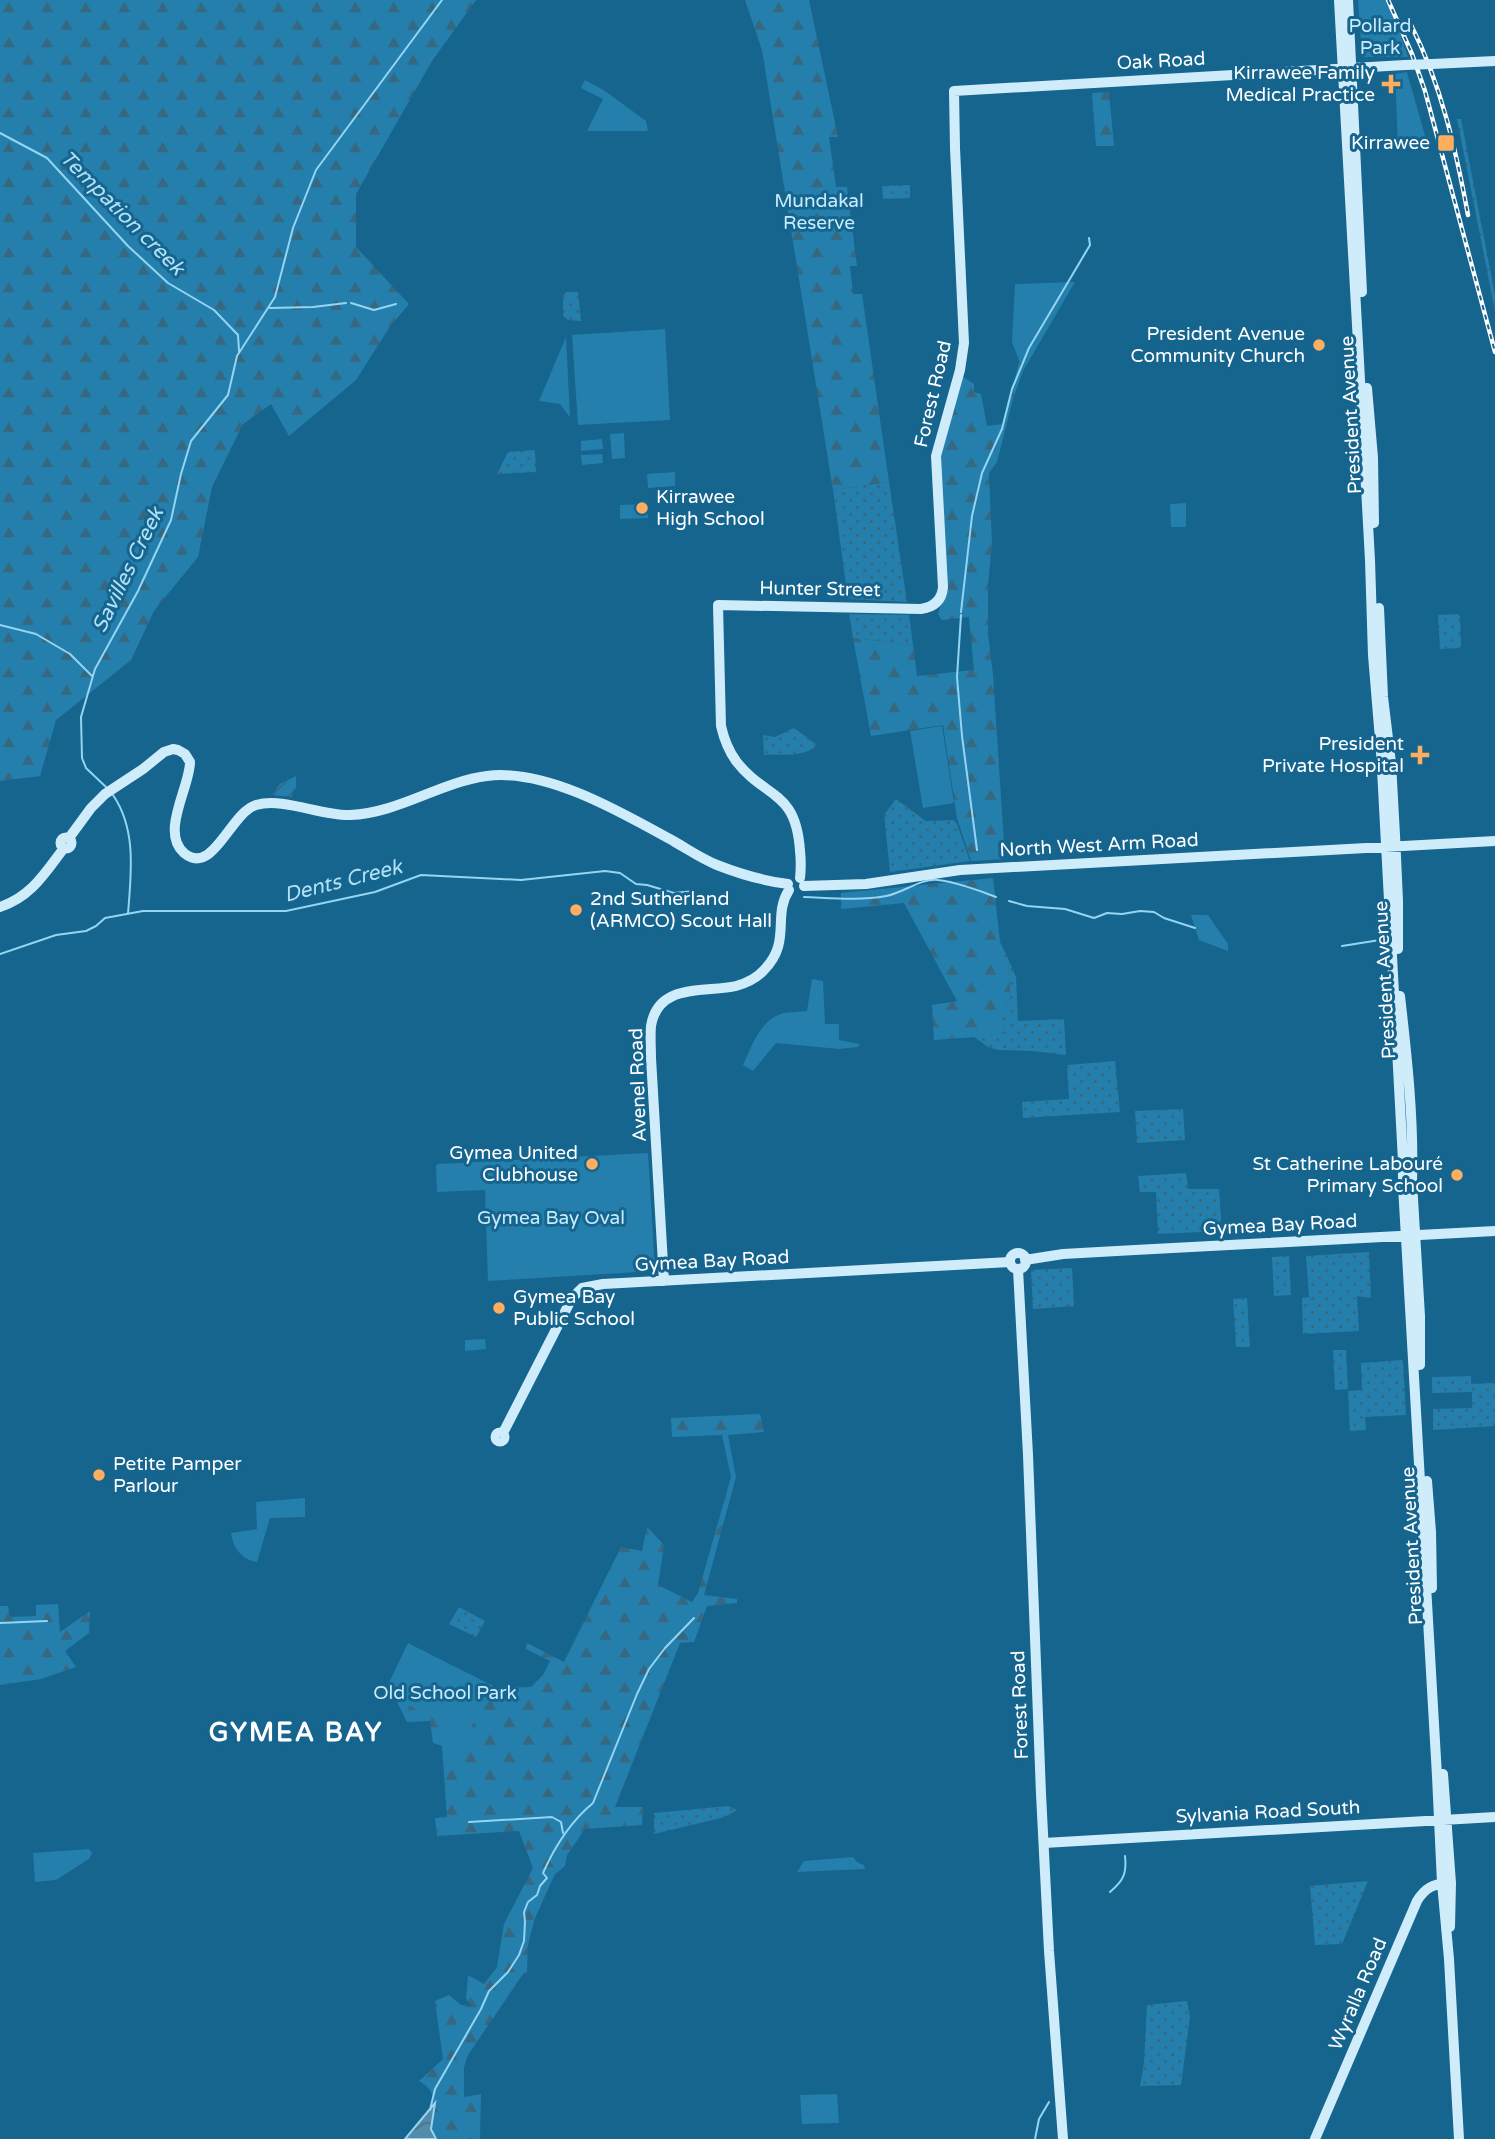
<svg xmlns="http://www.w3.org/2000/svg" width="1495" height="2139" viewBox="0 0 1495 2139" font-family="'Varela Round',sans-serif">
  <defs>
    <pattern id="grass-dots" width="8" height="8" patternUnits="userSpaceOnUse" patternTransform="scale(1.75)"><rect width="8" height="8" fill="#247fac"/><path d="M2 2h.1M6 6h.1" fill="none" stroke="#366881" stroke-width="1.8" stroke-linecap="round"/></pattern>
    <pattern id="forest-firs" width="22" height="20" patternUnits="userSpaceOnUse" patternTransform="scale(1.75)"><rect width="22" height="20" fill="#247fac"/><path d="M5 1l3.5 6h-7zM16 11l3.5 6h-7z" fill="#366881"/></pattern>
    <pattern id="garden-furrows" width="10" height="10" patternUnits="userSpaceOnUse" patternTransform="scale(1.75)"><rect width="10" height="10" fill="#247fac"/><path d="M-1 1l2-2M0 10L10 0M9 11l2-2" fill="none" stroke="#366881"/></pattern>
    <pattern id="water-waves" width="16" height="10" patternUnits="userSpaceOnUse" patternTransform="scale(1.75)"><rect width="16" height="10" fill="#538caa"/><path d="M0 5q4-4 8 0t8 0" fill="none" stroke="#507284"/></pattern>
  </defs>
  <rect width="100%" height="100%" fill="#15658f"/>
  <!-- grass -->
  <path fill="url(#grass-dots)" d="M1457,119H1461L1495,295V311Z
    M910,185V198L883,199L882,186Z
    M566,292H578L581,321L568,320L563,316V297Z
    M535,450L536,472L497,474L508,452Z
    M889,482L907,602L848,599L833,490Z
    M849,614L909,615L913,645L853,638Z
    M1457,614L1460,616L1461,648L1440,649L1438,615Z
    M794,728L817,745C804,758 782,754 764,755L763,735L775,737Z
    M896,799L926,821L953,820L957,824L970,861L890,872L884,815Z
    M1008,958L1016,977L1018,1021L1064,1019L1066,1055L1033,1051L998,1050L988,1047L973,1036L1003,1034L1002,1009L1010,999Z
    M1115,1061L1120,1112L1023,1118L1022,1102L1069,1099L1067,1065Z
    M1183,1109L1185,1140L1137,1143L1135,1111Z
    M1186,1173L1188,1189H1219L1222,1231L1158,1234L1156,1192H1140L1138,1176Z
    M1369,1252L1371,1298L1357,1296L1359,1331L1303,1334L1302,1298L1309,1297L1306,1256Z
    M1289,1256L1291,1295L1274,1296L1272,1257Z
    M1072,1268L1074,1306L1033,1309L1031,1270Z
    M1247,1298L1250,1347H1236L1233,1299Z
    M1333,1350H1346L1348,1389L1335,1390Z
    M1403,1360L1406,1415L1365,1417L1366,1430L1350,1431L1348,1391L1362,1390L1361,1363Z
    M1471,1376V1384L1495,1383V1426L1433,1430V1409L1472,1408V1392L1432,1393V1377Z
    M459,1607L485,1621L476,1637L449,1624Z
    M728,1806L737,1810L725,1817L654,1834V1813Z
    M1368,1881L1342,1944L1315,1945L1310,1886Z
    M1187,2001L1190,2017L1181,2085L1140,2086L1144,2062L1147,2005Z"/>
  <!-- forest -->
  <path fill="url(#forest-firs)" d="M0,0H476L432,61L356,194V247L409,304L389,328L356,380L289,436L271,404L243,424L212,487L198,557L154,611L131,660L56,720L40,776L0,781Z
    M745,0H809L838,137H829L836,187H847L857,266H850L853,294H862L889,482L833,490L762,50Z
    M1109,92L1114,146H1096L1092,93Z
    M1019,362L1023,371L1013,399L997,462L989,473L992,543L988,584V634L993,675L1005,859L971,861L957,818L943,725L871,736L853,638L913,645L917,676L974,670L969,617L942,620L938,614L945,594L938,456L963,377L974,384V392L981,394L987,426L1003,424Z
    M993,878L1000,942L1008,958L1010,999L1002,1009L1003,1035L934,1040L932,1005L957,1001L904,903L841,909V893Z
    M760,1414L764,1432L728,1435L736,1477L704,1595L737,1599V1603L707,1606L694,1642L680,1643L615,1807H643L642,1825L585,1829L567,1855L565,1866L555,1874L535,1918L528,1944L527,1972L523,1974L468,2055L464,2067V2097L481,2094L480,2139H436C423,2119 448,2097 419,2081L443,2059L435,2001L449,1995L461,2005L471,2006L466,1998L468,1975L484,1984L497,1967L504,1924L533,1868L519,1831L437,1836L435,1818L447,1817L442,1746L433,1743L430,1721L407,1722L397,1702L398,1691L465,1672L497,1688L531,1687L543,1675L550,1661L526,1649L527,1643L564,1662L621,1547L642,1551L647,1527L664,1545L658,1585L692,1602L698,1593L731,1477L722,1435L672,1437L671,1418Z
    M58,1604L60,1632L90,1611L89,1633L65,1651L76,1667L41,1679L0,1685V1606H8L10,1617L36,1616V1605Z"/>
  <!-- park -->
  <path fill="#247fac" d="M1358,0H1385L1393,14L1408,57H1362Z
    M1407,72L1427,143L1398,145L1395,74Z
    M585,80L605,91L646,121L648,131H587L603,99L581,88Z
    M1075,282L1023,371L1012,342L1015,284Z
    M665,329L670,420L578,425L572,335Z
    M566,337L570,417L560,404L539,401Z
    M624,433L625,458L612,459L610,434Z
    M602,439L603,449L581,451V441Z
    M602,454L603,463L582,465L581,455Z
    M675,472V486L648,488L647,474Z
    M1186,503V527H1171L1170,504Z
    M647,504L648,518L620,519V505Z
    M942,726L954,803L923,808L910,731Z
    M1191,915H1208L1228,944V951L1199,940Z
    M812,979L823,981L825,1024H839V1040L860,1044L858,1047L839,1049L776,1043L753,1071L743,1065C752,1046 760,1019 784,1013C791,1012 799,1012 807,1011Z
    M648,1153L655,1271L488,1281L485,1190L437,1192L436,1166L438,1164Z
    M485,1339L486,1349L465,1351V1340Z
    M305,1498V1517L270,1518L257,1562C242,1560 233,1548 231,1533L257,1529L256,1502Z
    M408,1643L497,1688L444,1768L441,1722L384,1693Z
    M89,1849L92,1853L89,1859L56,1880L35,1882L33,1853Z
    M853,1857L857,1862L864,1865L865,1869L797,1872L804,1861Z
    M837,2094L839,2123L802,2124L800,2095Z"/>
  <!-- garden -->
  <path fill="url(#garden-furrows)" d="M296,776V788L292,793V797L272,795L280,784Z"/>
  <!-- water -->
  <path fill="url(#water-waves)" stroke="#93d5f3" stroke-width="2" d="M435,2103L431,2129L436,2139H405Z"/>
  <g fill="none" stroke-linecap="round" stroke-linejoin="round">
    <!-- stream -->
    <path stroke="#93d5f3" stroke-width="2" d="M0,133L47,158L128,246L168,283L214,310L238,335L239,351
      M351,303L374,310L396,304
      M270,308L313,307L346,303
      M961,612L972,516L982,473L1002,429L1012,389L1029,348L1090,245L1089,238
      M961,615L957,677L962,736L977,850
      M0,625L36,634L70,654L92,676
      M107,788L86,768L82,758L81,717L95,669L138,591L171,520L181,474L191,441L228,395L237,356L275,297L293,228L316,170L442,0
      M113,795C137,830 131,874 128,914
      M804,897C831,898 859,901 886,896C903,893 921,878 938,880C952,881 981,891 996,897
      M1009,901L1027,906L1065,909L1094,918L1107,913L1122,914L1140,911L1154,912L1164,918L1195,928
      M1342,946L1380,940
      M0,954L56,935L86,931L96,926L105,918L143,911H286L375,892L421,875L521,880L605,871L620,873L636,884L647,885L674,893L695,891
      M0,1623L47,1621
      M469,1822L552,1817L561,1822L563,1833
      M1110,1892C1123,1881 1127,1874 1125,1856
      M430,2110L435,2089L481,2009L489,1991L508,1972L519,1955L524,1941L525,1922L524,1912L528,1902L537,1895L540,1886L547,1878L543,1873C555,1846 570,1822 593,1803L637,1694L649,1669L665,1648L694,1618
      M1035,2139L1039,2119L1049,2102"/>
    <!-- secondary -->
    <path stroke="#cfecfb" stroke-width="10" d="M1339,0L1370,560L1373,655L1381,751L1403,1161V1186L1437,1776L1442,1883L1449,1959L1459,2139
      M1348,0L1362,292
      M1432,64L1495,61
      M1367,388L1373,458L1374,523
      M1379,608L1383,697L1391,763L1395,835L1398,901V949
      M60.5 843a5.5 5.5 0 1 1 11 0a5.5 5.5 0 1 1-11 0Z
      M69,838L91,808L105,794L143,769L164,752L173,749L178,750L185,754L190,762C190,787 160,832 184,853C213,877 230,813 256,805C283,797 321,816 350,815C399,813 440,782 487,776C547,768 624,814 675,842C689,850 702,859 717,865C740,874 764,881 788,884
      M800,878C801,869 801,860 800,851C796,789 765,799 736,761C728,750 724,739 721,726L718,605L921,609C934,607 942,600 943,587L936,456L960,370L964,343L955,148L954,91L1405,65
      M804,886L866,884L960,870L1495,841
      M0,907C31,897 45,873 64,848
      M1400,996C1407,1057 1414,1120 1412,1182L1420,1316V1365
      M1010 1261a8 8 0 1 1 16 0a8 8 0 1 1-16 0Z
      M1025,1260L1063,1254L1135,1250L1495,1231
      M1018,1269L1028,1455L1041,1794L1049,1951L1063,2139
      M664,1281L651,1058C651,1048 650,1036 651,1026C658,982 706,993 736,986C747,983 757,978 764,970C792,942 772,916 789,890
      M495.5 1437a4.5 4.5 0 1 1 9 0a4.5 4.5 0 1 1-9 0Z
      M503,1433L572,1298L582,1288L603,1284L1010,1262
      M1427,1481L1431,1532L1432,1588
      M1443,1774L1451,1883L1450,1927
      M1044,1843L1495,1817
      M1315,2139L1417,1901C1425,1888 1433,1884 1447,1883"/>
    <defs>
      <path id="rail" d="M1388,0L1412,54L1425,91L1495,352
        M1411,25C1441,84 1456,150 1468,215"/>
    </defs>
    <!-- rail casing -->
    <use href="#rail" stroke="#fff" stroke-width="4.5"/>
    <!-- rail -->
    <use href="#rail" stroke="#15658f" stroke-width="2" stroke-dasharray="5" stroke-linecap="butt"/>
    <!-- secondary-bridge -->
    <path stroke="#cfecfb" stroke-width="10" d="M1405,65L1432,64"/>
  </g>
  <!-- markers -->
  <g fill="#ffae60" stroke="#15658f" stroke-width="2.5">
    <path d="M1387.5 73.5h7v7h7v7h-7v7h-7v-7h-7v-7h7z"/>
    <rect x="1437" y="134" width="18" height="18" rx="3.5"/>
    <circle cx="1319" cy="345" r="7"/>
    <circle cx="642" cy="508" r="7"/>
    <path d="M1416.5 744.5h7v7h7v7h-7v7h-7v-7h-7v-7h7z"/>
    <circle cx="576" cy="910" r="7"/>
    <circle cx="592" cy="1164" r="7"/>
    <circle cx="1457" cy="1175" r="7"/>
    <circle cx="499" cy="1308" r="7"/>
    <circle cx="99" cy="1475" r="7"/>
  </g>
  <g text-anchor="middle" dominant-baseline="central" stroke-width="6" stroke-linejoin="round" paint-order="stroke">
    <!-- park labels -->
    <g font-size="19" fill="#c7ebfc" stroke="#15658f">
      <text x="1380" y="26">Pollard<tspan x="1380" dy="22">Park</tspan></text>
      <text x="819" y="201">Mundakal<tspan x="819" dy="22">Reserve</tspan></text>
      <text x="551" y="1218">Gymea Bay Oval</text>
      <text x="445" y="1693">Old School Park</text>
    </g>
    <!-- street labels -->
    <g font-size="19" fill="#fff" stroke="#15658f">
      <text transform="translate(1161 61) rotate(-3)">Oak Road</text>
      <text transform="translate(933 394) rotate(-77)">Forest Road</text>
      <text transform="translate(1351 415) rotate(-93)">President Avenue</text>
      <text transform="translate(820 589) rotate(1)">Hunter Street</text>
      <text transform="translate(1099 845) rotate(-3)">North West Arm Road</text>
      <text transform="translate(1385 980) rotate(-93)">President Avenue</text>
      <text transform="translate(638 1085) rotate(-92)">Avenel Road</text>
      <text transform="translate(1280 1225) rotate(-3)">Gymea Bay Road</text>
      <text transform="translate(712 1261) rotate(-3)">Gymea Bay Road</text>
      <text transform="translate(1412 1546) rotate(-93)">President Avenue</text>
      <text transform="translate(1020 1705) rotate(-92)">Forest Road</text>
      <text transform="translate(1268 1812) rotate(-3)">Sylvania Road South</text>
      <text transform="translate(1358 1994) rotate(-67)">Wyralla Road</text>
    </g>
    <!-- poi labels -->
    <g font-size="19" fill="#fff" stroke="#15658f" text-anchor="end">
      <text x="1375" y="73">Kirrawee Family<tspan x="1375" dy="22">Medical Practice</tspan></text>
      <text x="1430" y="143">Kirrawee</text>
      <text x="1305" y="334">President Avenue<tspan x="1305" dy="22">Community Church</tspan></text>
      <text x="656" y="497" text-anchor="start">Kirrawee<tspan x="656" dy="22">High School</tspan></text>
      <text x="1404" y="744">President<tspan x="1404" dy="22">Private Hospital</tspan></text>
      <text x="590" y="899" text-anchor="start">2nd Sutherland<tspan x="590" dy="22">(ARMCO) Scout Hall</tspan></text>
      <text x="578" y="1153">Gymea United<tspan x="578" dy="22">Clubhouse</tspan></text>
      <text x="1443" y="1164">St Catherine Labouré<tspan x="1443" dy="22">Primary School</tspan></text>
      <text x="513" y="1297" text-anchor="start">Gymea Bay<tspan x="513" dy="22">Public School</tspan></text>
      <text x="113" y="1464" text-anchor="start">Petite Pamper<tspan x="113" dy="22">Parlour</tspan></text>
    </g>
    <!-- water labels -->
    <g font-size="21" font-style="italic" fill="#b0e1f7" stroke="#15658f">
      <text transform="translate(122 213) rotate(45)">Tempation creek</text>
      <text transform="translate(128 570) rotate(-64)">Savilles Creek</text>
      <text transform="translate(343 881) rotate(-14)">Dents Creek</text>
    </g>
    <!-- district labels -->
    <g font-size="26" font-weight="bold" letter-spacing="2" fill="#fff" stroke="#15658f">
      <text x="296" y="1732">GYMEA BAY</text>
    </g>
  </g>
</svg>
